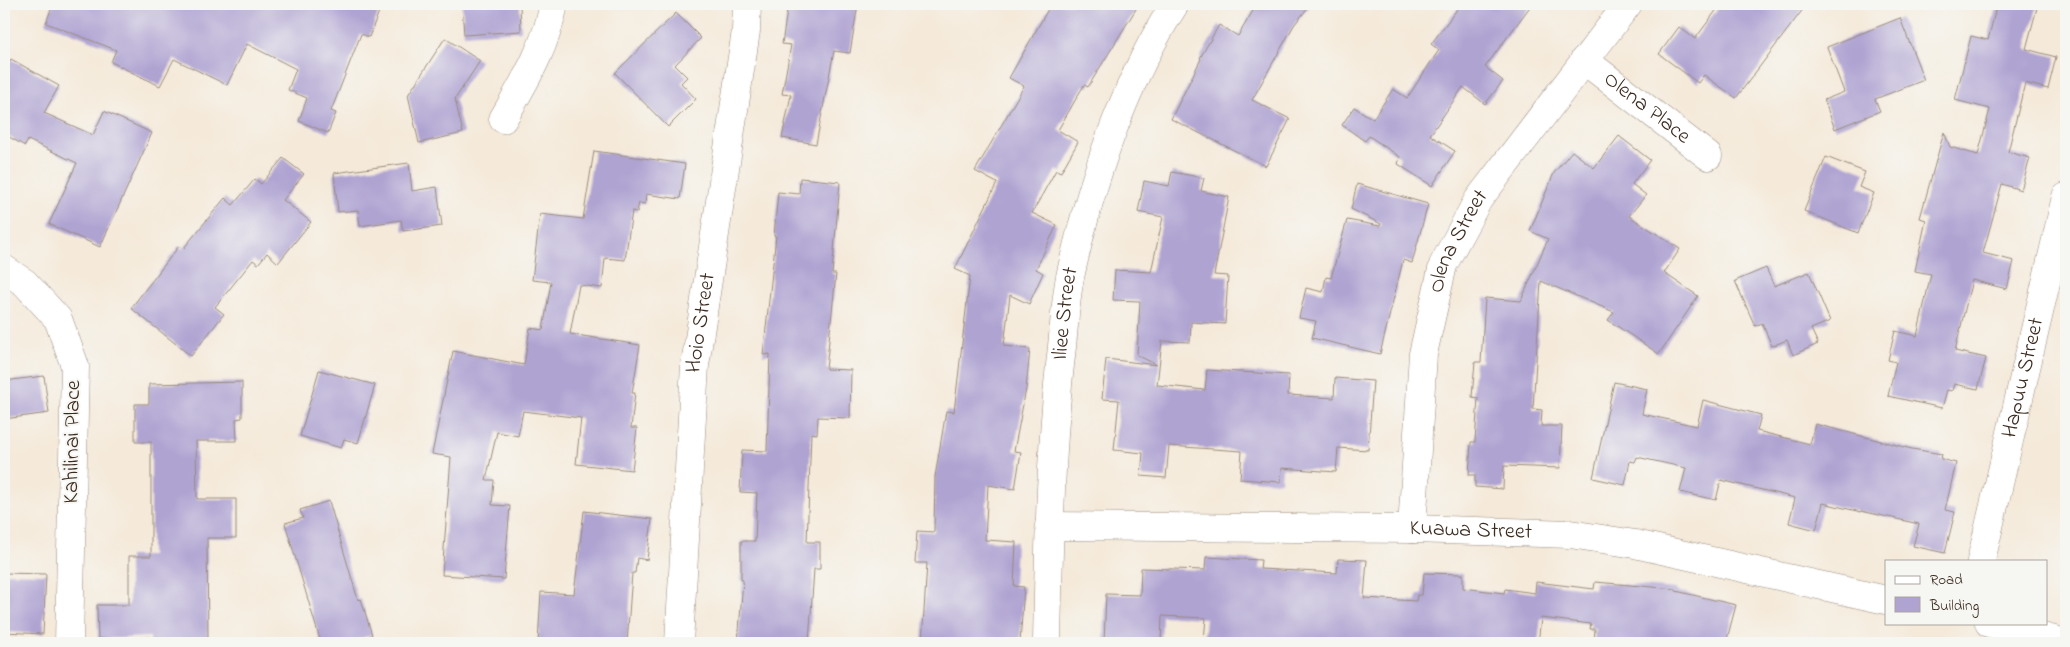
<svg xmlns="http://www.w3.org/2000/svg" width="2070" height="647" viewBox="0 0 2070 647" font-family="'Indie Flower',sans-serif">
  <rect width="100%" height="100%" fill="#f6f6f2"/>
  <filter id="ink" filterUnits="userSpaceOnUse"><feTurbulence type="fractalNoise" baseFrequency=".02" numOctaves="2"/><feDisplacementMap in="SourceGraphic" scale="10" xChannelSelector="R" yChannelSelector="G"/><feConvolveMatrix kernelMatrix="1 2 1 2 8 2 1 2 1" color-interpolation-filters="sRGB"/></filter>
  <filter id="wash" filterUnits="userSpaceOnUse"><feTurbulence type="fractalNoise" baseFrequency=".0096" numOctaves="4" result="noise"/><feDisplacementMap in="SourceGraphic" scale="20" xChannelSelector="R" yChannelSelector="G"/><feGaussianBlur stdDeviation="1.12" result="paint"/><feColorMatrix in="noise" values="0 0 0 0 0 0 0 0 0 0 0 0 0 0 0 0 0 1.4 0 .05"/><feComposite in="paint" operator="in"/></filter>
  <g filter="url(#wash)">
    <rect width="100%" height="100%" fill="#f5eada"/>
    <g id="blocks">
      <!-- building -->
      <path fill="#afa3d2" d="M53,4H382L369,37L361,34L331,111L336,113L328,133L299,121L307,98L288,90L296,69L247,44L227,85L174,59L160,86L111,62L116,50L46,23Z
        M462,4H520L521,31L464,35Z
        M788,4H858L850,53L834,51L816,144L782,138L791,95L782,94L791,45L782,44Z
        M1051,4H1139L1088,87L1084,85L1058,130L1078,142L1061,172L1056,170L1032,213L1057,225L1036,269L1043,273L1029,304L1010,295L1004,346L1030,349L1026,389L1014,451L1021,452L1015,489L988,485L985,540L1016,542L1014,586L1024,587L1020,643H922L927,563H915L917,531L934,532L935,477L946,411L954,412L970,276L955,269L997,183L975,171L1024,86L1009,78Z
        M1257,4H1311L1294,25L1252,100L1290,119L1266,166L1171,119L1201,59L1200,58L1219,25L1238,36Z
        M1461,4H1532L1485,67L1503,81L1485,104L1463,87L1430,135L1455,151L1432,186L1398,164L1400,157L1369,136L1365,141L1342,125L1354,107L1373,119L1393,89L1407,98L1439,50L1431,44Z
        M1721,4H1807L1736,98L1704,75L1698,83L1659,54L1679,27L1695,39Z
        M1997,4H2038L2026,49L2056,57L2048,89L2025,83L2008,152L2030,158L2021,190L2002,184L1983,253L2014,261L2007,289L1972,280L1955,351L1986,358L1978,389L1954,384L1952,391L1947,390L1942,408L1888,396L1896,362L1888,360L1895,331L1917,336L1931,274L1915,271L1926,220L1920,218L1944,132L1950,147L1978,155L1990,109L1955,100L1971,36L1988,40Z
        M676,13L701,38L675,65L687,77L681,83L696,99L668,127L615,73Z
        M1900,18L1924,80L1875,99L1880,111L1835,129L1824,100L1844,92L1827,47Z
        M445,38L480,61L455,99L463,133L419,143L408,95Z
        M11,59L59,86L44,113L93,135L104,111L152,133L100,247L49,224L77,163L28,140L25,146L4,134V71Z
        M1619,136L1650,160L1632,184L1646,195L1629,216L1680,249L1664,273L1698,296L1659,354L1608,320L1614,312L1541,281L1533,409L1542,410L1541,426H1562L1560,468L1504,466L1503,489L1475,487V475H1469L1471,442H1475L1478,398L1472,397L1475,362H1481L1485,298L1521,301L1548,239L1530,231L1554,173L1572,151L1594,168Z
        M594,151L685,164L680,199L646,194L645,204L639,203L637,212L632,211L625,260L605,258L602,288L579,285L570,334L640,345L632,393H635L631,428H637L632,470L576,464L581,418L523,411L518,436L497,432L486,480H494L492,505L510,506L504,579L442,575L451,457L432,454L453,351L524,365L530,328L543,330L551,282L532,280L540,214L583,219Z
        M1826,157L1865,172L1859,187L1874,193L1858,233L1804,211Z
        M283,158L304,174L283,200L311,222L278,263L267,253L258,264L253,260L215,307L224,314L191,356L131,308L179,246L183,249L225,198L233,205L255,179L261,184Z
        M409,163L412,191L437,187L442,226L403,231L401,220L360,226L358,210L338,212L334,173Z
        M1172,172L1204,178L1201,191L1229,197L1214,275L1228,276L1225,324L1191,322L1190,342L1162,341L1157,385L1205,390L1207,370L1289,375L1288,395L1334,398L1335,378L1373,381L1368,450L1338,448L1336,472L1282,468L1281,482L1240,479L1242,451L1169,446L1166,478L1141,476L1143,453L1114,450L1119,400L1102,399L1106,359L1157,365L1137,355L1140,301L1113,300L1115,270L1151,272L1163,217L1138,212L1144,181L1169,186Z
        M800,178L840,182L832,274H836L826,369L851,370L850,418L818,417L817,434L811,433L807,542H820V569H814L809,643H738L743,580H741V541H755L757,493L740,492L742,450L767,451L770,354L763,355L776,236H774L778,192L799,194Z
        M1357,184L1428,204L1412,263L1403,260L1380,354L1312,338L1316,321L1299,318L1306,288L1323,292L1326,277L1331,278L1347,220L1380,226L1381,224L1351,209Z
        M1766,268L1774,286L1809,272L1830,321L1811,329L1818,344L1793,355L1787,340L1772,346L1762,323L1755,326L1735,281Z
        M319,370L375,385L358,443L344,439L341,448L300,436Z
        M44,376L49,413L4,419V381Z
        M242,382V418L236,419L237,441H196L197,499H236V538H207L208,642L150,643V637L98,639L97,605H129V556H151V442H135V404H149V384Z
        M1614,382L1647,389L1642,414L1697,426L1703,400L1761,415L1757,431L1810,444L1815,424L1912,449L1942,454L1941,459L1956,463L1945,510L1955,512L1945,553L1913,546L1919,524L1861,511V512L1823,503L1816,530L1789,523L1795,498L1721,480L1716,500L1680,492L1686,468L1637,457L1635,462L1630,461L1625,485L1593,478Z
        M329,501L358,600L361,599L372,635L345,643H321L285,523L303,518L300,510Z
        M584,511L652,519L647,560L637,558L635,573H632L627,643H538L541,592L574,594Z
        M1206,557L1261,560L1260,569L1337,573L1338,559L1367,560L1364,598L1416,601L1417,595H1422L1424,573L1463,574V588L1504,593L1505,589L1535,593L1536,582L1594,589L1595,582L1676,589V591L1736,605L1726,643H1594L1595,629H1590L1591,624L1541,618L1538,643H1399L1357,640L1356,643H1224V641L1204,640L1206,618L1162,616L1161,643H1104L1106,594L1140,595L1141,568L1205,570Z
        M4,573L46,574L43,634L4,632Z"/>
    </g>
  </g>
  <g filter="url(#ink)">
    <use href="#blocks" fill-opacity="0" stroke="#988a7c" stroke-width="1"/>
    <g fill="none" stroke-linecap="round" stroke-linejoin="round">
      <defs>
        <g id="minor">
          <path id="s1" d="M1584,60L1708,156"/>
          <path d="M503,119C526,79 545,49 554,4"/>
          <path d="M4,269L25,283L58,319L75,366L69,643"/>
          <path id="s2" d="M1049,526L1412,529L1570,534L1635,544L1886,600"/>
          <path id="s3" d="M1412,529L1423,354L1443,265L1478,200L1628,4"/>
          <path id="s4" d="M1981,561L2066,197"/>
          <path d="M1989,623L2066,643"/>
          <path id="s5" d="M679,643L695,365L746,31L747,4"/>
          <path id="s6" d="M1047,643C1049,547 1050,452 1061,356C1064,330 1065,303 1070,277C1091,182 1122,86 1175,4"/>
        </g>
      </defs>
      <!-- minor casing -->
      <use href="#minor" stroke="#988a7c" stroke-width="29"/>
      <!-- minor -->
      <use href="#minor" stroke="#fff" stroke-width="28"/>
    </g>
  </g>
  <g text-anchor="middle" dominant-baseline="central" stroke-width="4" stroke-linejoin="round" paint-order="stroke">
    <!-- street labels -->
    <g font-size="22" fill="#3b2a1e" stroke="#f6f6f2">
      <text stroke="none"><textPath href="#s1" startOffset="79">Olena Place</textPath></text>
      <text stroke="none"><textPath href="#s3" startOffset="294">Olena Street</textPath></text>
      <text stroke="none"><textPath href="#s6" startOffset="330">Iliee Street</textPath></text>
      <text stroke="none"><textPath href="#s5" startOffset="321">Hoio Street</textPath></text>
      <text stroke="none"><textPath href="#s4" startOffset="188">Hapuu Street</textPath></text>
      <text transform="translate(73 442) rotate(-89)">Kahilinai Place</text>
      <text stroke="none"><textPath href="#s2" startOffset="422">Kuawa Street</textPath></text>
    </g>
  </g>
  <!-- margin -->
  <rect width="2070" height="647" fill="none" stroke="#f6f6f2" stroke-width="20"/>
  <!-- legend -->
  <rect x="1885" y="560" width="162" height="65" fill="#f6f6f2" stroke="#aba49d"/>
  <rect x="1895" y="576" width="25" height="8" fill="#ffffff" stroke="#aba49d"/>
  <text x="1930" y="584" font-size="15" fill="#3b2a1e">Road</text>
  <rect x="1895" y="597" width="25" height="15" fill="#afa3d2" stroke="#aba49d"/>
  <text x="1930" y="610" font-size="15" fill="#3b2a1e">Building</text>
</svg>
